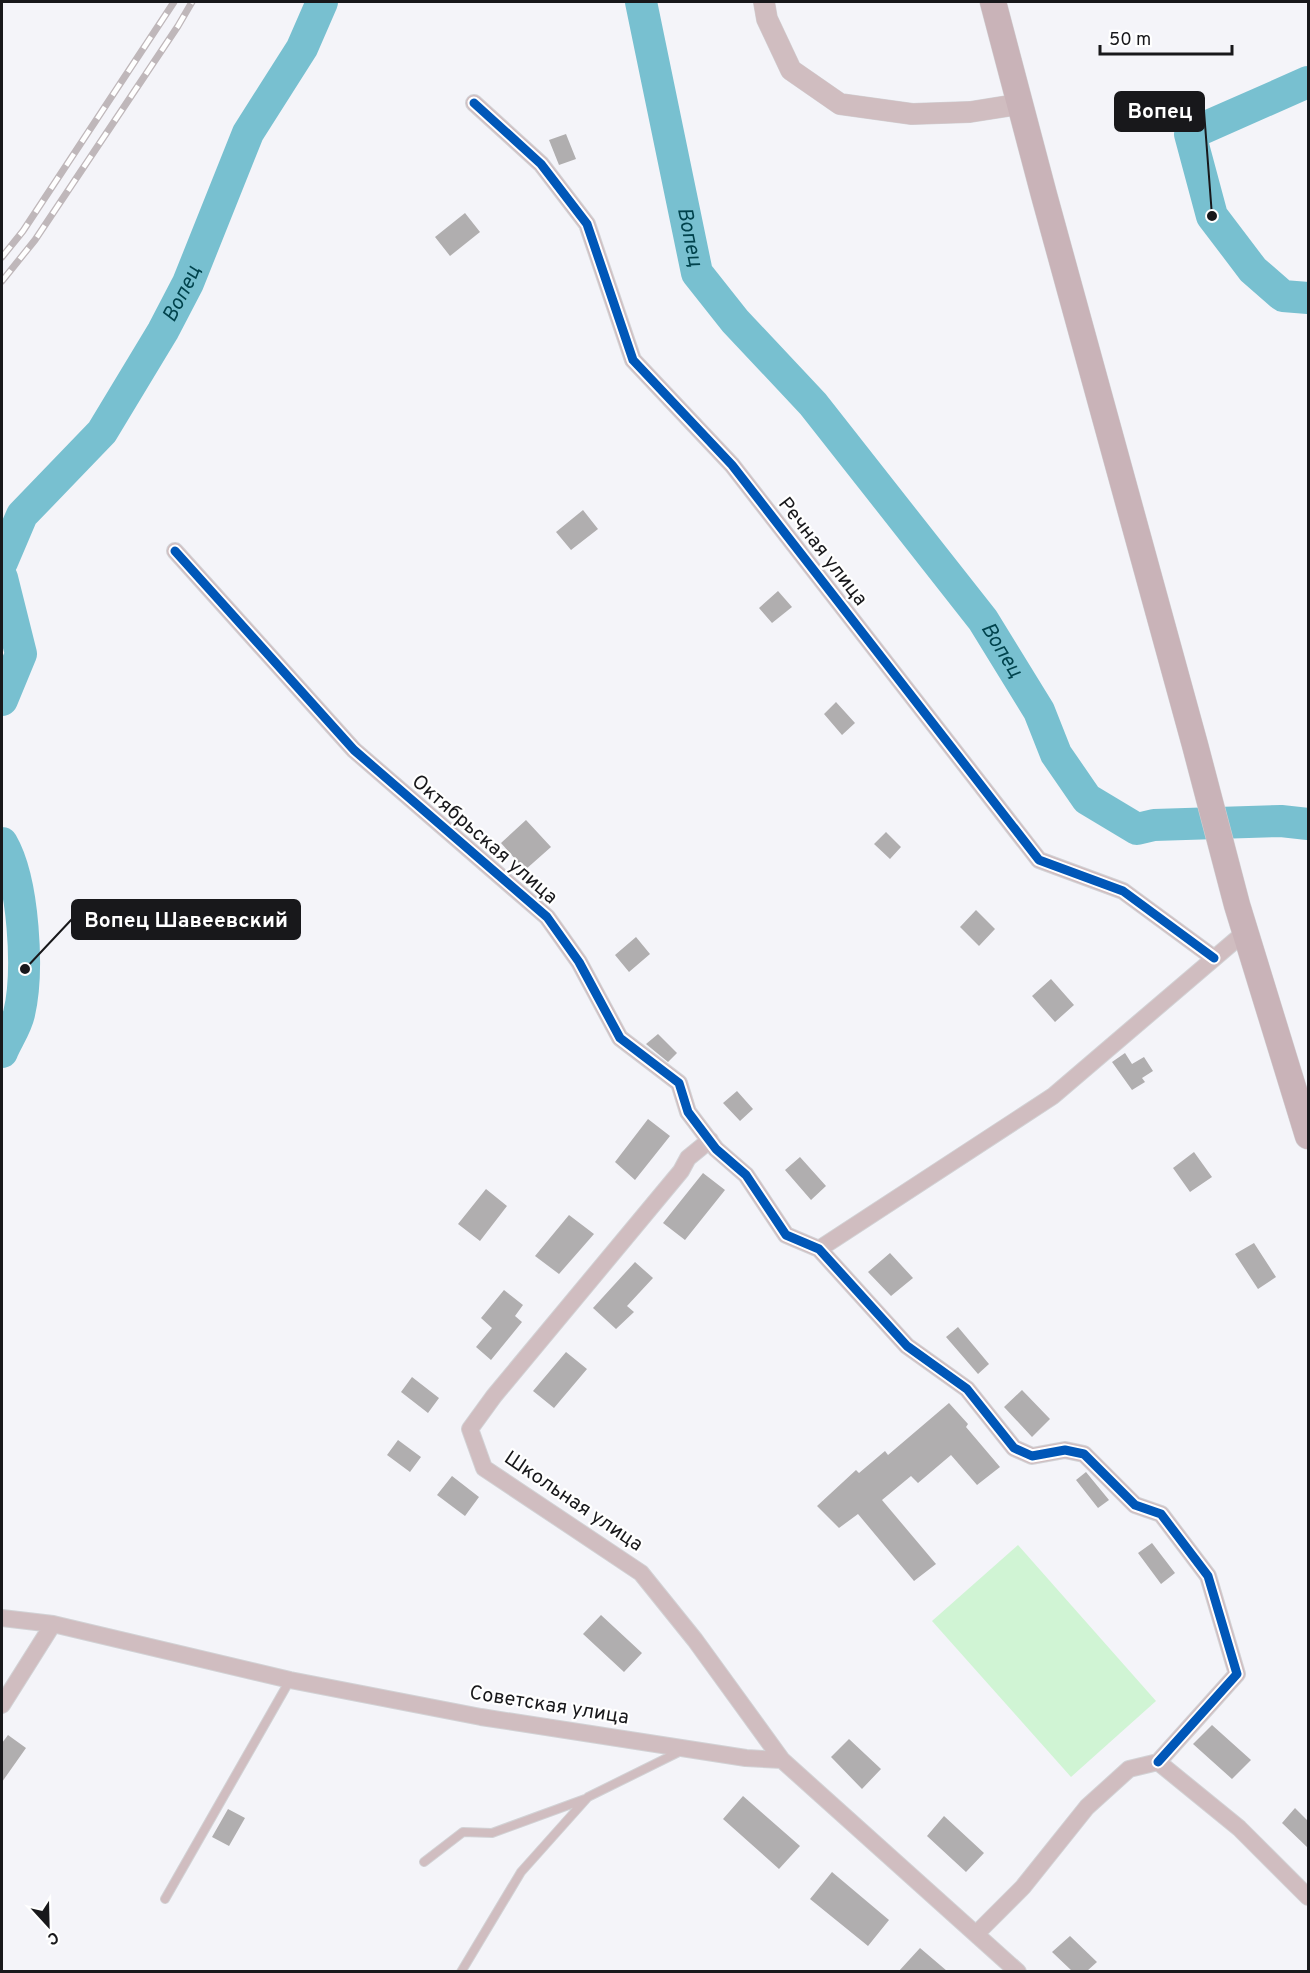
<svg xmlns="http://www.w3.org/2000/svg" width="1310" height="1973" viewBox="0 0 1310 1973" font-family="Overpass,sans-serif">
  <rect width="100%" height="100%" fill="#f4f4f9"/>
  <!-- green -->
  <path fill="#d0f4d4" d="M1018,1545L1156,1701L1071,1777L932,1621Z"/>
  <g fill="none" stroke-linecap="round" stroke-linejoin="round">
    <!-- river -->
    <g stroke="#78c0d0" stroke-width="32">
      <path id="s1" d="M641,2L697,273L735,321L813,404L983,620L1039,711L1056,754L1087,799L1137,829L1154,825L1281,821L1308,824"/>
      <path d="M1308,82L1190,134L1212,216L1253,270L1283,296L1308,298"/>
      <path id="s2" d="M2,562L22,515L102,432L163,331L188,283L248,133L302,48L322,2"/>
      <path d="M2,578L21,654L2,700"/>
      <path d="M2,843C24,881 29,972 19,1014C16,1027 7,1040 2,1052"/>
    </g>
  </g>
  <!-- building -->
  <path fill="#b0aeaf" d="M566,134L576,159L559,165L549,140Z
    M465,213L480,232L450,256L435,237Z
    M583,510L598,529L571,550L556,532Z
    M778,591L792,607L772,623L759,608Z
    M836,702L855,723L842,735L824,714Z
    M526,820L551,847L525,870L501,843Z
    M886,832L901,847L890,859L874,844Z
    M976,910L995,929L979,946L960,927Z
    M636,937L650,954L629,972L615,955Z
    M1051,979L1074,1005L1055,1022L1032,996Z
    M658,1034L677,1053L668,1062L646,1044Z
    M1125,1053L1132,1064L1144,1057L1153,1071L1142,1078L1145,1082L1132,1090L1112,1062Z
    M737,1091L753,1109L740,1121L723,1103Z
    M648,1119L670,1136L635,1180L615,1162Z
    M1194,1152L1212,1177L1190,1192L1173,1168Z
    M800,1157L826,1186L811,1200L785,1170Z
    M703,1173L725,1190L685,1240L663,1223Z
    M486,1189L507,1206L480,1241L458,1224Z
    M569,1215L594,1234L559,1274L535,1256Z
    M1254,1243L1276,1277L1258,1289L1235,1254Z
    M890,1253L913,1278L891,1296L868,1272Z
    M635,1262L653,1278L627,1306L634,1312L616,1329L593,1308Z
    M504,1290L523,1305L515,1316L522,1322L491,1360L476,1347L492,1328L481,1318Z
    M958,1327L989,1364L978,1374L946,1337Z
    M566,1352L587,1369L554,1408L533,1391Z
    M412,1377L439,1398L428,1413L401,1392Z
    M1022,1390L1050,1419L1032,1437L1004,1407Z
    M949,1403L968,1424L966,1427L1000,1467L977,1485L951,1455L918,1483L911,1476L882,1500L936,1564L914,1581L858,1514L839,1528L817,1506L856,1470L859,1473L885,1451L888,1455Z
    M398,1440L421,1457L410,1472L387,1455Z
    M1086,1472L1109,1500L1098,1508L1076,1480Z
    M452,1476L479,1497L465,1516L437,1495Z
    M1152,1543L1175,1573L1161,1584L1138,1553Z
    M601,1615L642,1653L624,1672L583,1634Z
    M1212,1725L1251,1760L1232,1779L1193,1744Z
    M8,1735L26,1748L2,1782V1743Z
    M849,1739L881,1769L862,1789L831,1757Z
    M743,1796L800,1846L779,1869L723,1819Z
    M1295,1808L1308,1821V1848L1282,1823Z
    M228,1809L245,1818L229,1846L212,1837Z
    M944,1816L984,1853L966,1872L927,1836Z
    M832,1872L889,1920L868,1946L810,1899Z
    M1070,1936L1097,1962L1087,1971H1072L1052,1952Z
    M920,1948L947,1971H899Z"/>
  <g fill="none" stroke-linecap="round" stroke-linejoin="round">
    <defs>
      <path id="service" d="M424,1862L463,1832L492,1833L585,1799
        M165,1899L290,1680
        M461,1972L521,1872L588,1797L683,1750"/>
      <path id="minor" d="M474,103L541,164L587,224L633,360L732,465L1039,860L1123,891L1214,958
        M175,551L354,750L547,917L579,962L620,1038L679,1083L688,1112L716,1149L746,1175L786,1235L819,1249L907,1346L967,1389L1014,1448L1032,1456L1065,1450L1084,1454L1135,1505L1161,1514L1208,1576L1237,1674L1158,1762
        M710,1140L688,1158L681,1171L494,1396L470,1429L484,1468L641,1573L695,1640L782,1760
        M819,1249L1053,1096L1245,932
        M2,1618L53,1624L290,1680L481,1717L746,1758L782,1760L1018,1972
        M2,1705L53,1624
        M1158,1762L1239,1828L1308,1897
        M976,1934L1023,1887L1087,1807L1129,1769L1158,1762"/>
      <path id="tertiary" d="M764,2L767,19L791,70L840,104L912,114L970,112L1021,104"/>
      <path id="primary" d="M993,2L1044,195L1195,745L1237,905L1308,1136"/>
    </defs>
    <!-- service casing -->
    <use href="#service" stroke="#d2d2d5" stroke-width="10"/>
    <!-- minor casing -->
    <use href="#minor" stroke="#d2d2d5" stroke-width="18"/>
    <!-- tertiary casing -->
    <use href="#tertiary" stroke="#d2d2d5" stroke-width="22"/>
    <!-- primary casing -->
    <use href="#primary" stroke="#d2d2d5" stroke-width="27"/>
    <!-- service -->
    <use href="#service" stroke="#d0bdc0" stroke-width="8"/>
    <!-- minor -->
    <use href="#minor" stroke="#d0bdc0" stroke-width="16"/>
    <!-- tertiary -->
    <use href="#tertiary" stroke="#d0bdc0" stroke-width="21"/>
    <!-- primary -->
    <use href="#primary" stroke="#c9b3b8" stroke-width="26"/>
    <defs>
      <path id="rail" d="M2,257L23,231L174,2
        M2,281L35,240L178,26L192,2"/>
    </defs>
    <!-- rail casing -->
    <use href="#rail" stroke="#bfb7ba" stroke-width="7"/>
    <!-- rail -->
    <use href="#rail" stroke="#fff" stroke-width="4.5" stroke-dasharray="14" stroke-linecap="butt"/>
    <defs>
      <path id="cycleway" d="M474,103L541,164L587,224L633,360L732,465L1039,860L1123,891L1214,958
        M175,551L354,750L547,917L579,962L620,1038L679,1083L688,1112L716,1149L746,1175L786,1235L819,1249L907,1346L967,1389L1014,1448L1032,1456L1065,1450L1084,1454L1135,1505L1161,1514L1208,1576L1237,1674L1158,1762"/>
    </defs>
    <!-- cycleway casing -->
    <use href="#cycleway" stroke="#fff" stroke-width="13"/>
    <!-- cycleway -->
    <use href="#cycleway" stroke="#0057b8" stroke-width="9"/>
  </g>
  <g text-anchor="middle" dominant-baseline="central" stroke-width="4.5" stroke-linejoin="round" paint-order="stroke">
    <!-- street labels -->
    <g font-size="20" fill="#18181b" stroke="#fff">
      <text transform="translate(822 552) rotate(52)">Речная улица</text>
      <text transform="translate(484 840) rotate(41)">Октябрьская улица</text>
      <text transform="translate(573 1502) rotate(34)">Школьная улица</text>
      <text transform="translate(549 1706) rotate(9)">Советская улица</text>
    </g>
    <!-- water labels -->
    <g font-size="21" font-style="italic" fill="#01434d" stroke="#fff">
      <text stroke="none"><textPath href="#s1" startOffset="240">Вопец</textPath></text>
      <text stroke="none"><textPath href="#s2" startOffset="326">Вопец</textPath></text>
      <text stroke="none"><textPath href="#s1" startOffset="762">Вопец</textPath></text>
    </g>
  </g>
  <!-- callouts -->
  <path fill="none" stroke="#18181b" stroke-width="2" d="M1212 216L1204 111M25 969L72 919"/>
  <g fill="#18181b" stroke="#fff" stroke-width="2">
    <circle cx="1212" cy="216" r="6"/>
    <circle cx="25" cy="969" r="6"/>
  </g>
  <g fill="#18181b" stroke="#18181b" stroke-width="2">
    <rect x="1115" y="92" width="89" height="39" rx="6"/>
    <rect x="72" y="900" width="228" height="39" rx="6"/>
  </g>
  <g font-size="21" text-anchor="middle" font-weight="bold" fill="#fff">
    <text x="1160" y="118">Вопец</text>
    <text x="186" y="927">Вопец Шавеевский</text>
  </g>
  <!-- border -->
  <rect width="1310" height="1973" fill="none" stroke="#18181b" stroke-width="6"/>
  <!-- north arrow -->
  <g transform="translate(48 1925) rotate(158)" stroke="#ffffff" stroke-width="4.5" paint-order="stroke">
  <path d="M0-4.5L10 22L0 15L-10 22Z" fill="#18181b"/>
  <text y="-9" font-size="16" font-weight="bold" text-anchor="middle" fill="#18181b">С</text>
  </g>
  <!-- scale -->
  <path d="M1100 45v9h132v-9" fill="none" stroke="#18181b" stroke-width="3"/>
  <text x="1109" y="45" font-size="18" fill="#18181b" stroke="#ffffff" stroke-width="4.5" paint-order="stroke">50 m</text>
</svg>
